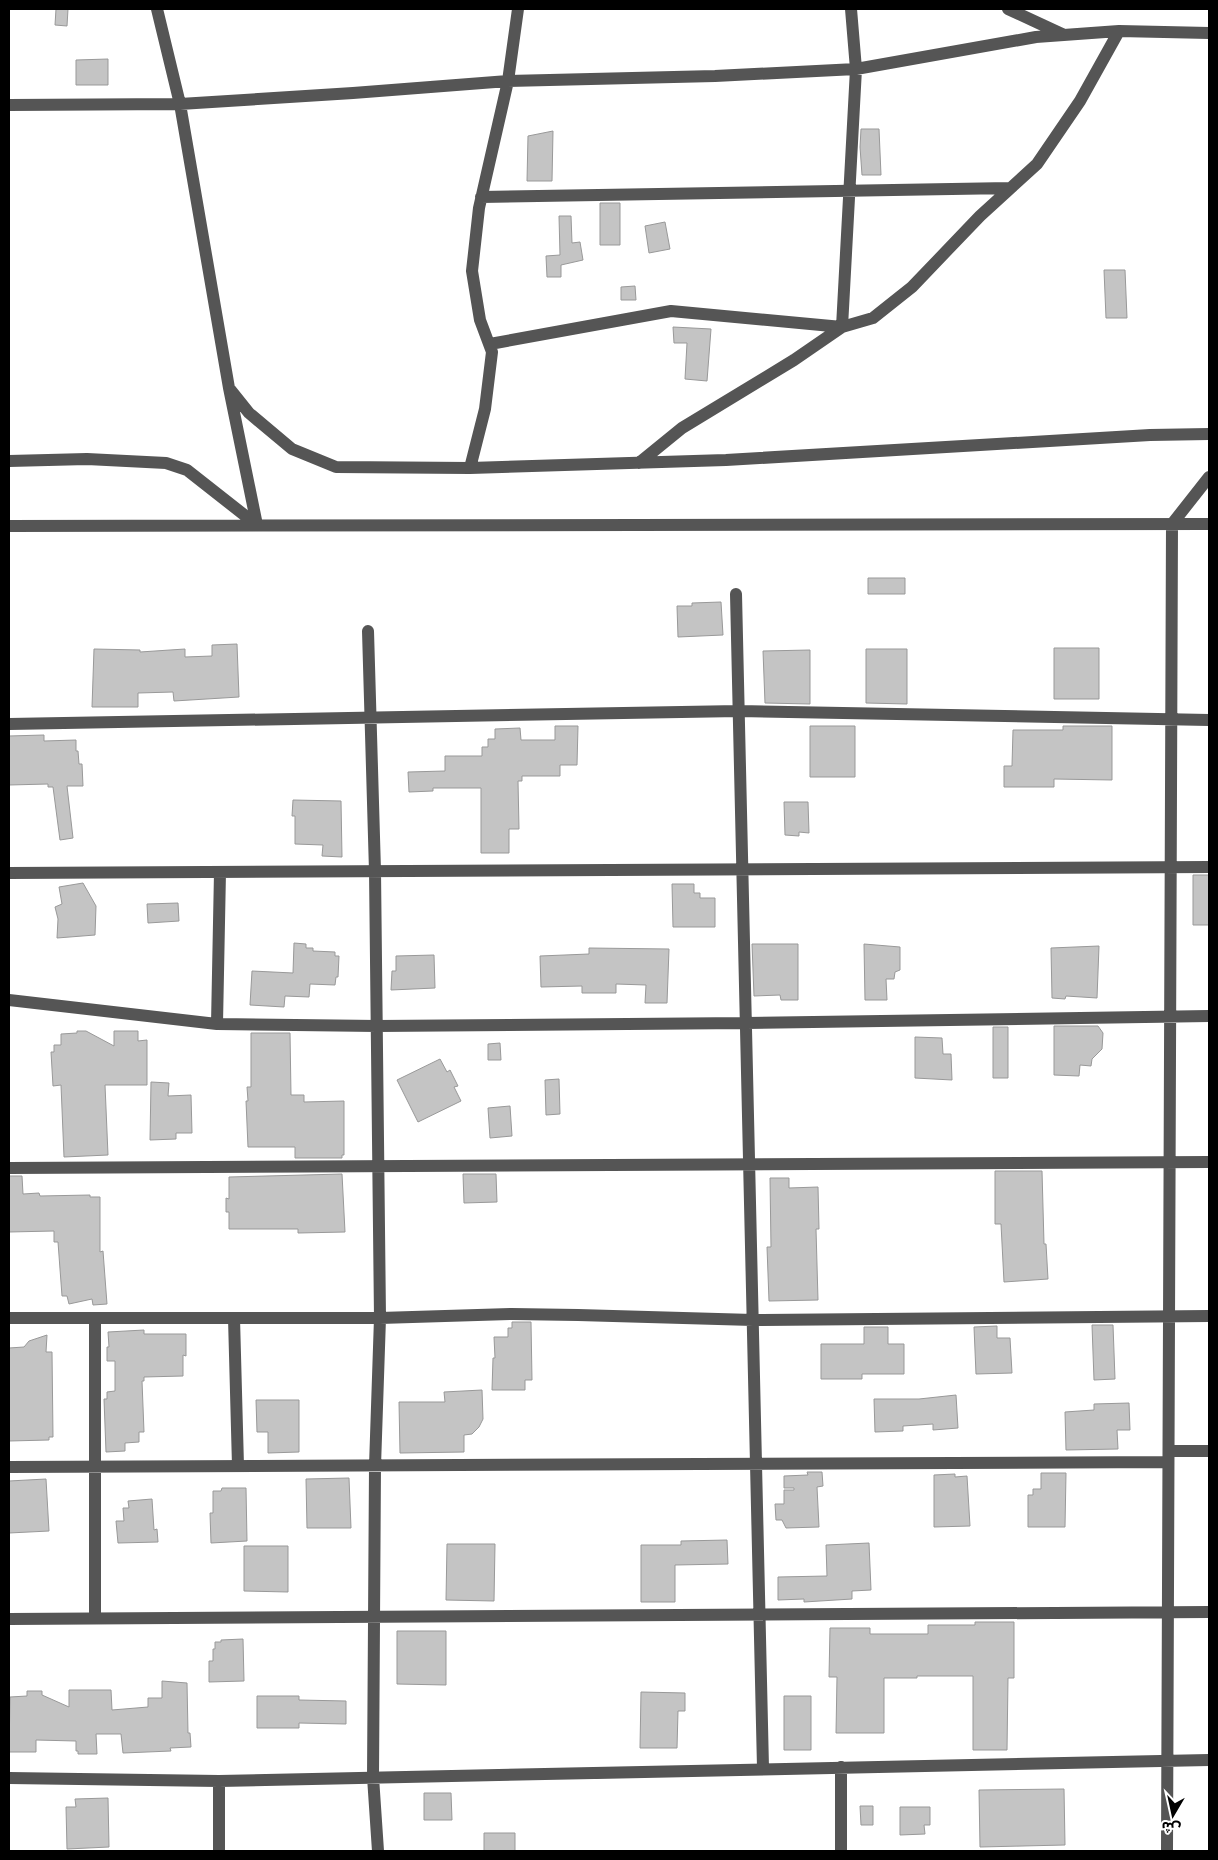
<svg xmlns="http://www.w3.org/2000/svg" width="1218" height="1860" viewBox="0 0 1218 1860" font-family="'Public Sans','Noto Sans Arabic',sans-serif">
  <rect width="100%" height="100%" fill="#fff"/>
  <!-- building -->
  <path fill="#c4c4c4" stroke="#999" d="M56,9H68L67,26L55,25Z
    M108,59V85H76V60Z
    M861,129H879L881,175H862L860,147Z
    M553,131L552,181H527L528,136Z
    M600,203H620V245H600Z
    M559,216H571L572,243L580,242L583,260L561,265V277H547L546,256L560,255Z
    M665,222L670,249L649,253L645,226Z
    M1104,270H1125L1127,318H1106Z
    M635,286L636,300H621V287Z
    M673,327L711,329L707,381L685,379L687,343H674Z
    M868,578H905V594H868Z
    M721,602L723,635L678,637L677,606H692V603Z
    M237,644L239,697L174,701L173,692L138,693V707H92L94,649L140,650V652L185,649V657L212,656V645Z
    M1054,648H1099V699H1054Z
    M866,649H907V704L866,703Z
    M810,650V704L765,703L763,651Z
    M555,726H578L577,765H560V776H522V781H518L519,829H509V853H481V788H433V791L409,792L408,772L445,771V756H482V747H488V739H495V729L520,728L521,740H555Z
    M810,726H855V777H810Z
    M1063,726H1112V780L1054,779V787H1004V766H1012L1013,730H1063Z
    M44,735V741L76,740V751H78L79,764H82L83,786H67L73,838L60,840L53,787H48V784L9,785V736Z
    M293,800L341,801L342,857L322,856L323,845L295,844V816H292Z
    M784,802H808L809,833L799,832V836L785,835Z
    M1193,875H1209V925H1193Z
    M83,883L96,906L95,935L57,938L58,919L55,907L62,904L59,887Z
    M672,884H694V893H700V898H715V927H673Z
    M178,903L179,921L148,923L147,904Z
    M294,943L306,944V948H313V951L335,952V956H339L338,977H336L335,985L310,984L309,997L285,996L284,1007L250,1005L252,971L293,973Z
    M752,944H798V1000H781L780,995L754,996Z
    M864,944L900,947V970L895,972L894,979H886L887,1000H865Z
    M1099,946L1097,998L1066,996L1065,999L1052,998L1051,948Z
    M589,948L669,949L667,1003H645L646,985L616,984V993H582V986L541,987L540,956L589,954Z
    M434,955L435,988L391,990L392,971H396V956Z
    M1054,1026H1098L1103,1033L1102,1049L1092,1059L1091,1066L1080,1065L1079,1076L1054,1075Z
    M993,1027H1008V1078H993Z
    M77,1031H86L114,1046V1031H138V1041L147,1040V1085H105L108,1155L64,1157L61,1085L53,1086L51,1052H54V1045H61V1034L77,1033Z
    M251,1033H290L291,1095H304V1102L344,1101V1155H342V1158H295V1147H248L246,1101H248L247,1087H251Z
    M915,1037L942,1038L943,1054H951L952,1080L915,1078Z
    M500,1043L501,1060H488V1044Z
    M440,1059L447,1072L450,1070L458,1086L454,1087L461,1101L418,1122L397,1080Z
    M559,1079L560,1114L546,1115L545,1080Z
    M151,1082L169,1083L168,1096L191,1095L192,1133H176V1139L150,1140Z
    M510,1106L512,1136L490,1138L488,1108Z
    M995,1171H1042L1044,1244H1046L1048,1279L1004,1282L1001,1224H995Z
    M342,1174L345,1232L298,1233V1229H229V1212H226V1198L229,1199V1177Z
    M463,1174H496L497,1202L464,1203Z
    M9,1176H22L23,1194L39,1193L40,1196L90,1195V1197H100V1252L103,1251L107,1304L93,1305L92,1299L69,1304L67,1296H62L58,1242H54V1231L9,1232Z
    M770,1178H789V1188L818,1187L819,1229H816L818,1300L769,1301L767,1247H771Z
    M512,1322H531L532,1380H525V1390H492L493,1358H495L494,1337H508V1328H512Z
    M1092,1325H1113L1115,1379L1094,1380Z
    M997,1326V1338H1010L1012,1373L976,1374L974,1327Z
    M864,1327H888V1344H904V1374H862V1379H821V1344H864Z
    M144,1330V1334H186V1356L183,1355V1376L144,1377V1381H142L144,1432H139V1442L125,1443V1451L106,1452L104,1399H107V1392L115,1391V1361H107V1347H109L108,1332Z
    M47,1335L46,1352H52L53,1437H49V1440L9,1441V1348L24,1347L29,1341Z
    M482,1390L483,1419L479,1427L472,1434L464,1435V1452L400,1453L399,1402H445L444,1392Z
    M956,1395L958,1428L933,1430V1424L903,1426V1431L875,1432L874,1399H919Z
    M256,1400H299V1452L268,1453V1432H257Z
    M1129,1403L1130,1430H1117L1118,1449L1066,1450L1065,1412L1094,1410V1404Z
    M807,1472H822L823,1486L817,1487L819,1527L786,1528L782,1520H776L775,1504H784V1490H794V1488H784V1476L808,1475Z
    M1041,1473H1066L1065,1527H1028V1495H1033V1489H1041Z
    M955,1474V1477L967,1476L970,1526L934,1527V1475Z
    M349,1478L351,1528H307L306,1479Z
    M46,1479L49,1531L9,1533V1481Z
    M222,1488H246L247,1541L211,1543L210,1513H213V1491H221Z
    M152,1499L154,1530L157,1529L158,1542L118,1543L116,1521H124L123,1508H129L128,1501Z
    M727,1540L728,1564L675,1565V1602H641V1545H681V1541Z
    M869,1543L871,1590L852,1591V1599L804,1602V1599L778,1600V1577L827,1576L826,1545Z
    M447,1544H495L494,1601L446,1600Z
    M244,1546H288V1592L244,1591Z
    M975,1622H1014V1678H1008L1007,1750H973V1676H917V1678H884V1733H836L837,1677H829L830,1628H870V1634H928V1625H975Z
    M397,1631H446V1685L397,1684Z
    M243,1639L244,1681L209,1682V1661H213V1649H215V1642H221V1640Z
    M162,1681L187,1683L188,1733H190L191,1747L170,1748L171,1751L123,1753L121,1734H96L97,1754H78V1751H76V1741L36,1740V1752H9L10,1697L27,1696V1691H42V1695L69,1707V1690H111L112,1710L148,1707V1698H162Z
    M641,1692L685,1693V1711H678L677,1748H640Z
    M257,1696H299V1700L346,1701V1724L299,1723V1728H257Z
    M784,1696H811V1750H784Z
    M1064,1789L1065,1845L980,1847L979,1790Z
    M424,1793H451L452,1820H424Z
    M108,1798L109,1847L67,1849L66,1807H76L75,1799Z
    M860,1806H873V1825H861Z
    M900,1807H930V1825H924L925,1834L900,1835Z
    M484,1833H515V1851H484Z"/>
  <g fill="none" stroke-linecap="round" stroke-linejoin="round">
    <!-- minor -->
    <path stroke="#555" stroke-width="12" d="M157,9L180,104L229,388L257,525
      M1008,9L1062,34
      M9,105L180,104L353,93L508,81L715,76L856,69L1036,37L1119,31L1209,33
      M481,197L1010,188
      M490,344L671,311L842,327L856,69L851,9
      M229,388L249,413L292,449L336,467L470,468L726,460L1150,435L1209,434
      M9,461L87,459L166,463L187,470L257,525
      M639,463L682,428L794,360L842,327L873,318L912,287L980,216L1037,164L1080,101L1119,31
      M470,468L485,409L492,352L480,320L472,271L479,208L508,81L518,9
      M9,526L1209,524
      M736,594L763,1768
      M368,631L375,871L380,1318L375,1466L373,1777L378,1851
      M9,724L739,711L1209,720
      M9,873L1209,867
      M9,1000L217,1024L377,1026L746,1023L1209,1016
      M217,1024L220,872
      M9,1168L1209,1162
      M9,1318H380L512,1314L578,1315L753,1320L1209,1316
      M234,1318L238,1466
      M95,1319V1618
      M1169,1451H1209
      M9,1467L1168,1462
      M9,1619L1209,1612
      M841,1767V1851
      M9,1778L219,1781L1209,1760
      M219,1781V1851
      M1167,1851L1172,524L1209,477"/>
  </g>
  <!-- border -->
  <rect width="1218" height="1860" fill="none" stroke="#000000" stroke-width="20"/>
  <!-- north arrow -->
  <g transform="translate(1173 1815) rotate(189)" stroke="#ffffff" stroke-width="4" paint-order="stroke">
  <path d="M0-4L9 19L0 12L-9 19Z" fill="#000000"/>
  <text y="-8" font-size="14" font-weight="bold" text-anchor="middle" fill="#000000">ش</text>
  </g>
</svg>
